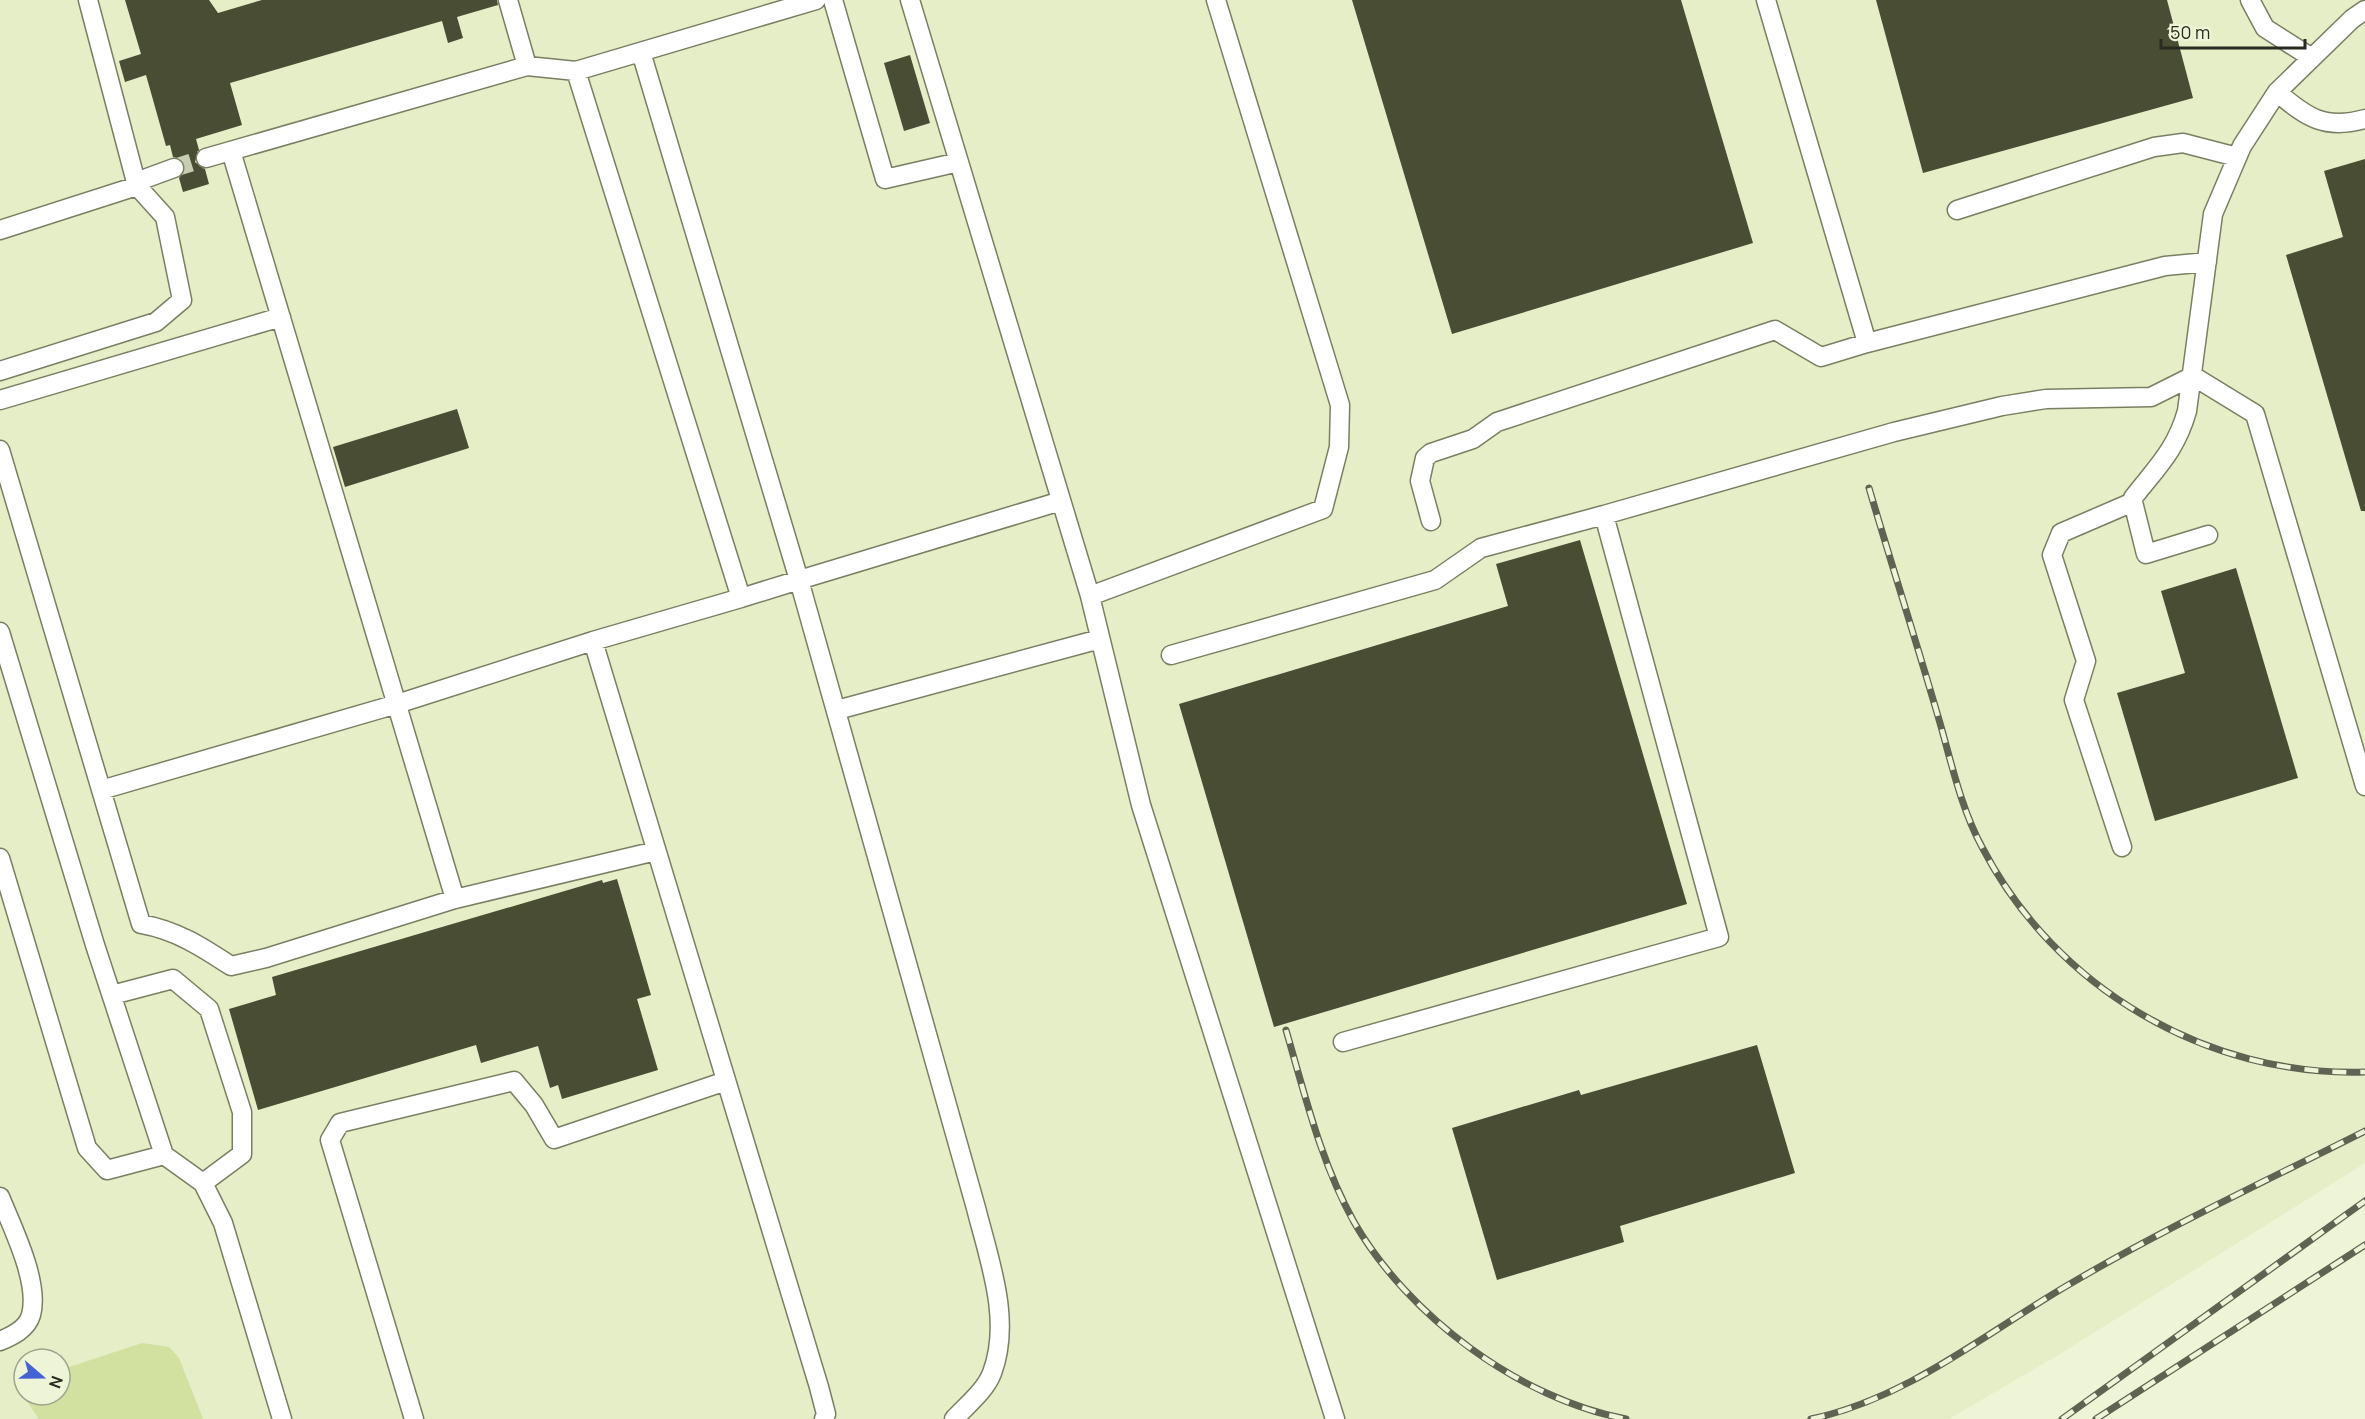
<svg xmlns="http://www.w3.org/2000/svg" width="2365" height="1419" viewBox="0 0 2365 1419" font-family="Manrope,sans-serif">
  <rect width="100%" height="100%" fill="#eef5d6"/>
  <!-- built -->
  <path fill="#e5eec7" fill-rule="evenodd" d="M0,0H2365V1163L2060,1354L1949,1419H0ZM24,1359H60V1395H24Z"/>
  <!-- water -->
  <path fill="#d2e0a0" d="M142,1343L169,1347L179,1358L203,1419H39L25,1398L26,1395H60V1370Z"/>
  <!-- building -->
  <path fill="#484d34" d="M125,0H209L218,13L262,0H497L498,5L457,17L463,38L448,43L442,21L230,83L242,125L196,139L199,150L195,162L205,169L209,184L183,192L179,178L185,170V165L181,159L173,157L170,145L166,146L146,75L125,82L119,61L141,54Z
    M1352,0H1681L1753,243L1452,334Z
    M1876,0H2167L2193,98L1923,173Z
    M910,55L930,123L904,131L884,63Z
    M2365,159V511H2361L2286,255L2343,237L2324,171Z
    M457,409L469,448L345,487L333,447Z
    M1580,540L1687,904L1274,1027L1179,704L1508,606L1496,564Z
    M2236,568L2298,778L2155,821L2117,693L2185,673L2161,591Z
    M617,879L651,995L637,999L658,1070L562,1099L558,1085L550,1088L538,1046L481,1063L476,1045L258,1110L229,1009L276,995L272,977L602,880L603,883Z
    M1757,1045L1795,1173L1620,1226L1624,1242L1497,1280L1452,1128L1579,1090L1581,1095Z"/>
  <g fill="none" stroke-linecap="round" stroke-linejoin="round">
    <!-- minor-tunnel -->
    <path stroke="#c6cdb1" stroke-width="18" stroke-dasharray="18 9" stroke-linecap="butt" d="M174,168L206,158"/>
    <defs>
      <path id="minor" d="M833,0L885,179L959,162
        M910,0L1090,596
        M1216,0L1340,405L1339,447L1323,509L1090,596L1141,805L1335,1419
        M1766,0L1867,343L2165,266L2207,262
        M2250,0L2265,28L2312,58
        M641,52L799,580L1061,501
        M527,66L576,71L741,598L593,641L819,1387L826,1414L824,1419
        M576,71L816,0
        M2277,92C2307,118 2325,130 2365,119
        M206,158L527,66L508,0
        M136,182L174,168
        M1957,210L2154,147L2183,143L2237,157
        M0,230L137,186L88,0
        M0,371L156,322L182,300L165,217L137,186
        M2193,376L2255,414L2365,786
        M0,400L281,317
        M0,450L141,924C176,930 202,947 231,966L266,958L455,899L231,151
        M1431,521L1420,481L1425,458L1431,453L1473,439L1497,422L1775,330L1821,357L1867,343
        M2208,535L2146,554L2133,502V498C2157,467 2176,450 2187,411L2213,214L2242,146L2277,92L2352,19L2365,10
        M741,598L799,580L976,1208C989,1260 1012,1320 992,1373C985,1391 967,1405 954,1419
        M0,632L95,945L164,1155
        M1171,655L1435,580L1481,548L1604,515
        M837,710L1100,639
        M101,790L397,704L593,641
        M2122,847L2074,700L2086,661L2052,555L2061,533L2133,502
        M0,858L87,1148L107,1170L164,1155L203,1183L223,1223L282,1419
        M455,899L656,851
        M112,995L173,979L209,1009L242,1112V1154L203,1183
        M1343,1042L1719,937L1604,515L1894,432L2002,406L2046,399L2151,397L2193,376
        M0,1197C12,1227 40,1282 31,1315C27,1329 12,1336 0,1341
        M414,1419L330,1140L340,1123L514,1081L534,1105L554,1139L726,1081"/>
    </defs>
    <!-- minor casing -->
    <use href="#minor" stroke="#797f63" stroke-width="21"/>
    <!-- minor -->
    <use href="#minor" stroke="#fff" stroke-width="18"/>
    <defs>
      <path id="rail" d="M1869,488C1892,566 1917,644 1940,723C1952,765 1961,808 1982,847C2055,988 2207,1077 2365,1072
        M1286,1030C1305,1095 1321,1163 1354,1222C1408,1316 1520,1399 1626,1419
        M1811,1419C1910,1398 1989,1330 2075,1281C2169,1226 2268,1180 2365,1131
        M2062,1419L2365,1201
        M2096,1419L2365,1245"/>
    </defs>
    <!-- rail casing -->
    <use href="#rail" stroke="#5f6352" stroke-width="7"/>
    <!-- rail -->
    <use href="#rail" stroke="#eef5d6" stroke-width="4.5" stroke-dasharray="14" stroke-linecap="butt"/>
  </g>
  <!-- north arrow -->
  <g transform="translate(42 1377) rotate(110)"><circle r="28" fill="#eef5d6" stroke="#9fa48d" stroke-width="1.5"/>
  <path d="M0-4.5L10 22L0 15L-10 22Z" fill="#4262d5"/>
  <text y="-9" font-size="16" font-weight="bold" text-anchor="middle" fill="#282b1f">N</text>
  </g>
  <!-- scale -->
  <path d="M2161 39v9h144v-9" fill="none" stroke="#282b1f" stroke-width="3"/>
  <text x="2170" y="39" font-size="18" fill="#282b1f" stroke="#eef5d6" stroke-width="4.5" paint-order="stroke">50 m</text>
</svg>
